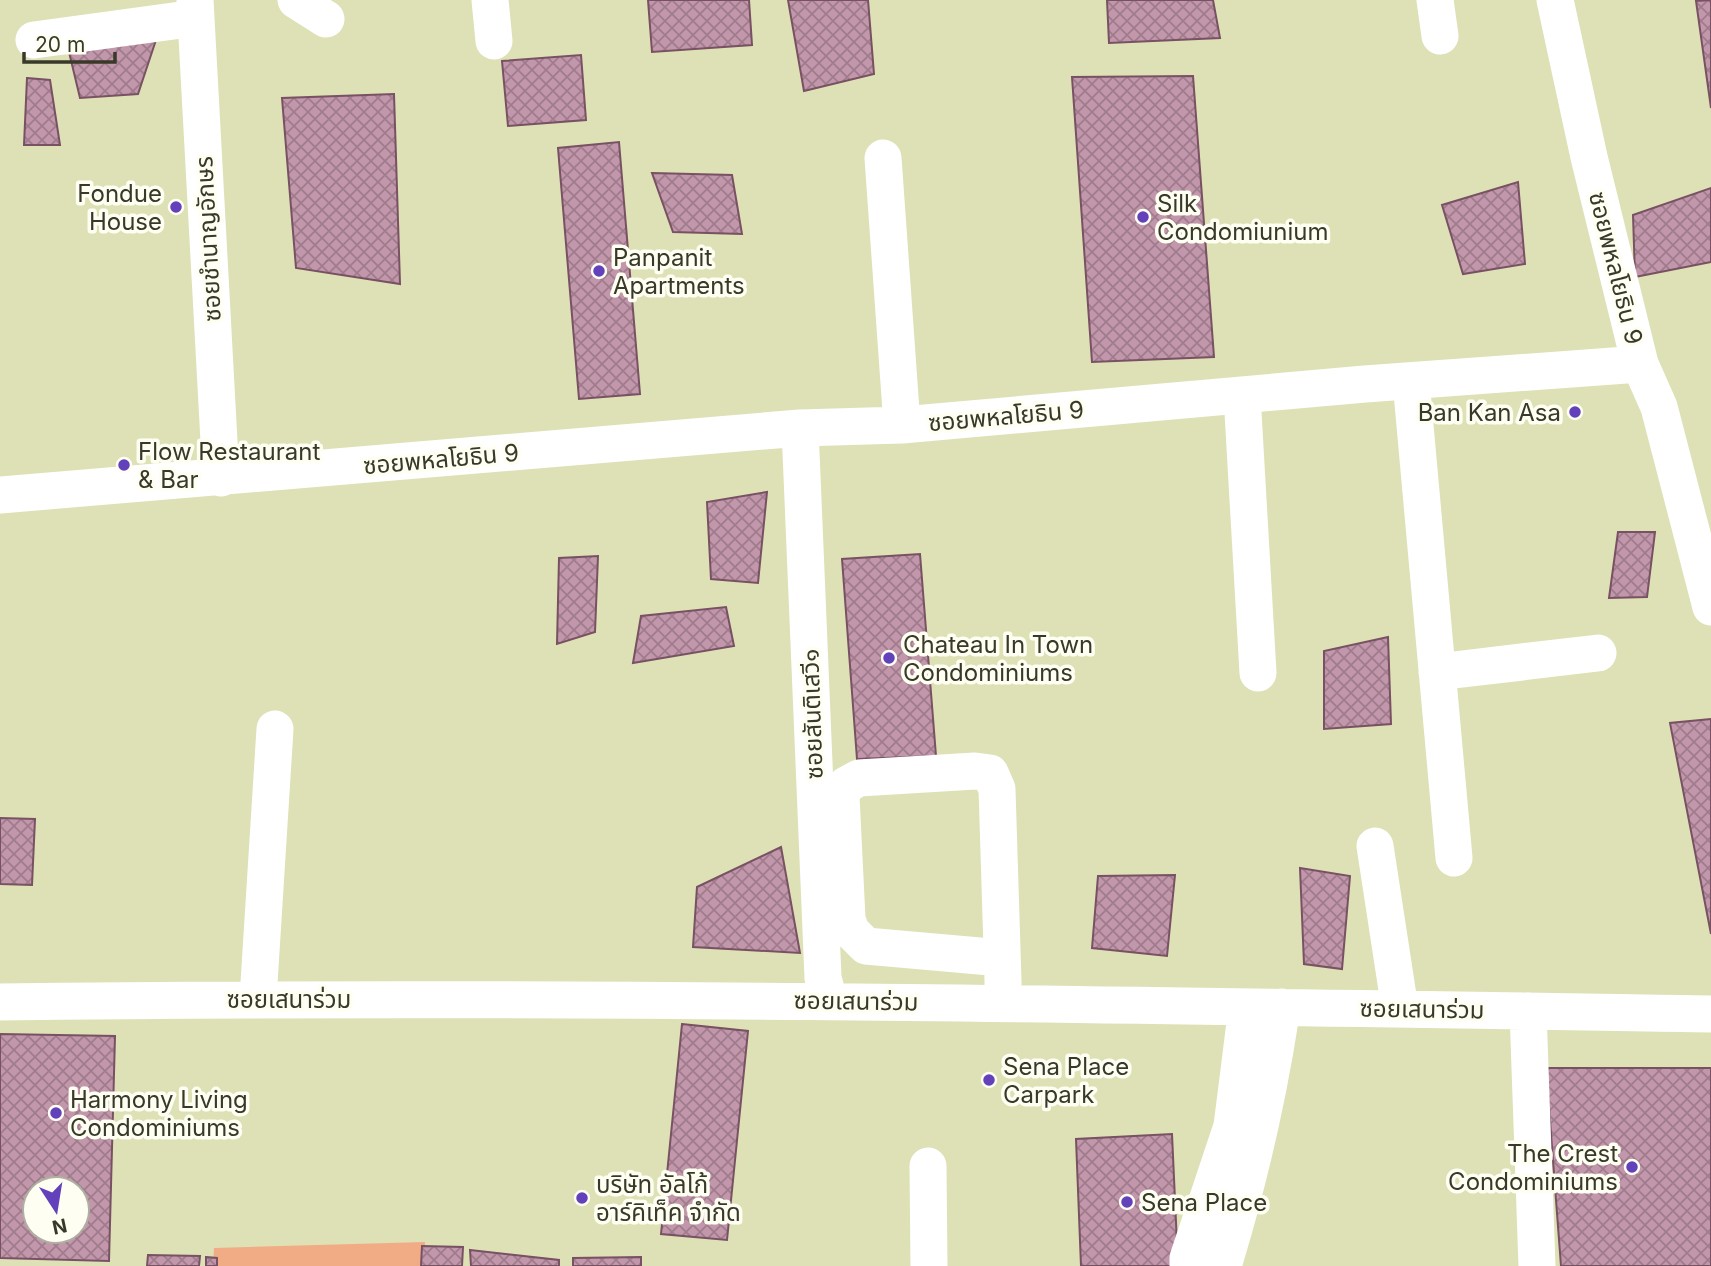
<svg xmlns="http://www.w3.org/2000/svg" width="1711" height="1266" viewBox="0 0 1711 1266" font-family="Inter,'Noto Sans Thai',sans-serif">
  <defs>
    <pattern id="building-cross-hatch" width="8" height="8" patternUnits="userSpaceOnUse" patternTransform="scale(1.75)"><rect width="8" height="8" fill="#c397ab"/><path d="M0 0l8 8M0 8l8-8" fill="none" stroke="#9f7c8b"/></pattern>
  </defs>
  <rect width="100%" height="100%" fill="#dee1b5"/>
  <!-- green -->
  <path fill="#f1ac85" d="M425,1242L424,1266H213L214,1248Z"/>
  <!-- building -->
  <path fill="url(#building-cross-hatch)" stroke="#785163" stroke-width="2" fill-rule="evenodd" d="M648,0H749L752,45L652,52Z
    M788,0H868L874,74L804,91Z
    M1107,0H1213L1220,38L1109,43Z
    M1711,0V108L1696,1Z
    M156,40L138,94L80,98L69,52Z
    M581,55L586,120L508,126L502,61Z
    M1193,76L1214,357L1092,362L1072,77Z
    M27,78L50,80L60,145H24Z
    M394,94L400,284L296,268L282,98Z
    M619,142L640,394L579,399L558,148Z
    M652,173L732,175L742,234L673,232Z
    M1518,182L1525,264L1463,274L1442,205Z
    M1711,188V262L1635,277L1633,215Z
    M767,492L758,583L711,579L707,502Z
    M1618,532H1655L1647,597L1609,598Z
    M920,554L936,756L857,759L842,559Z
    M598,556L595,632L557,644L559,558Z
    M726,607L734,646L633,663L641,616Z
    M1388,637L1391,724L1324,729V651Z
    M1711,719V934L1670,723Z
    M0,818L35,819L32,885L0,884Z
    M781,847L800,953L693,947L697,887Z
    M1300,868L1350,876L1342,969L1304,964Z
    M1175,875L1167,956L1092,948L1098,876Z
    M682,1024L748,1031L727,1240L661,1234Z
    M0,1034L115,1036L109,1261L0,1258ZM35,1189H77V1231H35Z
    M1546,1068H1711V1266H1561Z
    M1172,1134L1178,1266H1081L1076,1139Z
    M422,1246L463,1247L462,1266H421Z
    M470,1250L559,1260V1266H471Z
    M148,1255L200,1256L199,1266H147Z
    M206,1257L217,1258V1266H206Z
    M641,1257V1266H573V1258Z"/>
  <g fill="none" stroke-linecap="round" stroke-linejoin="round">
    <!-- minor -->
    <path stroke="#fff" stroke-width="37" d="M195,0L221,478
      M296,0L326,19
      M490,0L494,41
      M1435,0L1440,36
      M1555,0L1589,157L1640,364L1659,407L1711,607
      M34,40L196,18
      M883,158L902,425
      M1411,381L1454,858
      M1242,395L1258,673
      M800,428L823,978L829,1000
      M0,495L800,428L902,425L1365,384L1640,364
      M1437,672L1598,653
      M1375,846L1400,1009
      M1002,958L866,946L851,931L847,919L841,796L846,785L859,778L975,771L990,773L997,789L1003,981V1003
      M258,999L275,729
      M0,1002C570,995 1141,1005 1711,1014
      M1528,1011L1537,1266
      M928,1166L929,1266
      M1188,1266V1258L1232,1126L1247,1007
      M1223,1266C1249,1181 1269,1095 1282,1007"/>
  </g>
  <!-- markers -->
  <g fill="#6241ba" stroke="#fefff2" stroke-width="2.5">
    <circle cx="176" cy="207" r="7"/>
    <circle cx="1143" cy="217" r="7"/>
    <circle cx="599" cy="271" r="7"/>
    <circle cx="1575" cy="412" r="7"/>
    <circle cx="124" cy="465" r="7"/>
    <circle cx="889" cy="658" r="7"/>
    <circle cx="989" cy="1080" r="7"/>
    <circle cx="56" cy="1113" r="7"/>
    <circle cx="1632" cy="1167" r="7"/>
    <circle cx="582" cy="1198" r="7"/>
    <circle cx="1127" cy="1202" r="7"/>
  </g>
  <g text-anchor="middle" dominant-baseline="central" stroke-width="7" stroke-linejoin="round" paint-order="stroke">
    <!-- poi labels -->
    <g font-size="24" fill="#383928" stroke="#fefff2" text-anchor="start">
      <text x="162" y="193" text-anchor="end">Fondue<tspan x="162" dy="28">House</tspan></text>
      <text x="1157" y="203">Silk<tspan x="1157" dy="28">Condomiunium</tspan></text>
      <text x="613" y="257">Panpanit<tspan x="613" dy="28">Apartments</tspan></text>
      <text x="1561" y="412" text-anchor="end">Ban Kan Asa</text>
      <text x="138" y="451">Flow Restaurant<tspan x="138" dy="28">&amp; Bar</tspan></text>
      <text x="903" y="644">Chateau In Town<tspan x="903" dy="28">Condominiums</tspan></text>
      <text x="1003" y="1066">Sena Place<tspan x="1003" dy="28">Carpark</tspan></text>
      <text x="70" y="1099">Harmony Living<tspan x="70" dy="28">Condominiums</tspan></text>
      <text x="1618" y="1153" text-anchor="end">The Crest<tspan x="1618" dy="28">Condominiums</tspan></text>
      <text x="596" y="1184">บริษัท อัลโก้<tspan x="596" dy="28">อาร์คิเท็ค จำกัด</tspan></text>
      <text x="1141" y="1202">Sena Place</text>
    </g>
    <!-- street labels -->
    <g font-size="24" fill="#383928" stroke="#fefff2">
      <text transform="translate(208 239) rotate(-93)">ซอยชำนาญอักษร</text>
      <text transform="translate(1616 268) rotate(76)">ซอยพหลโยธิน 9</text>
      <text transform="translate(1006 416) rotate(-5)">ซอยพหลโยธิน 9</text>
      <text transform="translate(441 459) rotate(-5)">ซอยพหลโยธิน 9</text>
      <text transform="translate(812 714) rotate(-92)">ซอยสันติเสวี๑</text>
      <text x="289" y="999">ซอยเสนาร่วม</text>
      <text transform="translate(856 1001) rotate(1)">ซอยเสนาร่วม</text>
      <text transform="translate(1422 1009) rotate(1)">ซอยเสนาร่วม</text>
    </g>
  </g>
  <!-- north arrow -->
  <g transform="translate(56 1210) rotate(168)"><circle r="33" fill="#fefff2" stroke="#afb0a1" stroke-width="2"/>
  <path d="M0-5L12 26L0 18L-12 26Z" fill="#6241ba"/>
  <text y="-10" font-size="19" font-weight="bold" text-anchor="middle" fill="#383928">N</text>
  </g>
  <!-- scale -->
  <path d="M24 52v10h91v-10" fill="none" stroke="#383928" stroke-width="3.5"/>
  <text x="35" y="52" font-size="21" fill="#383928" stroke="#fefff2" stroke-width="5" paint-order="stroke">20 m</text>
</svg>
